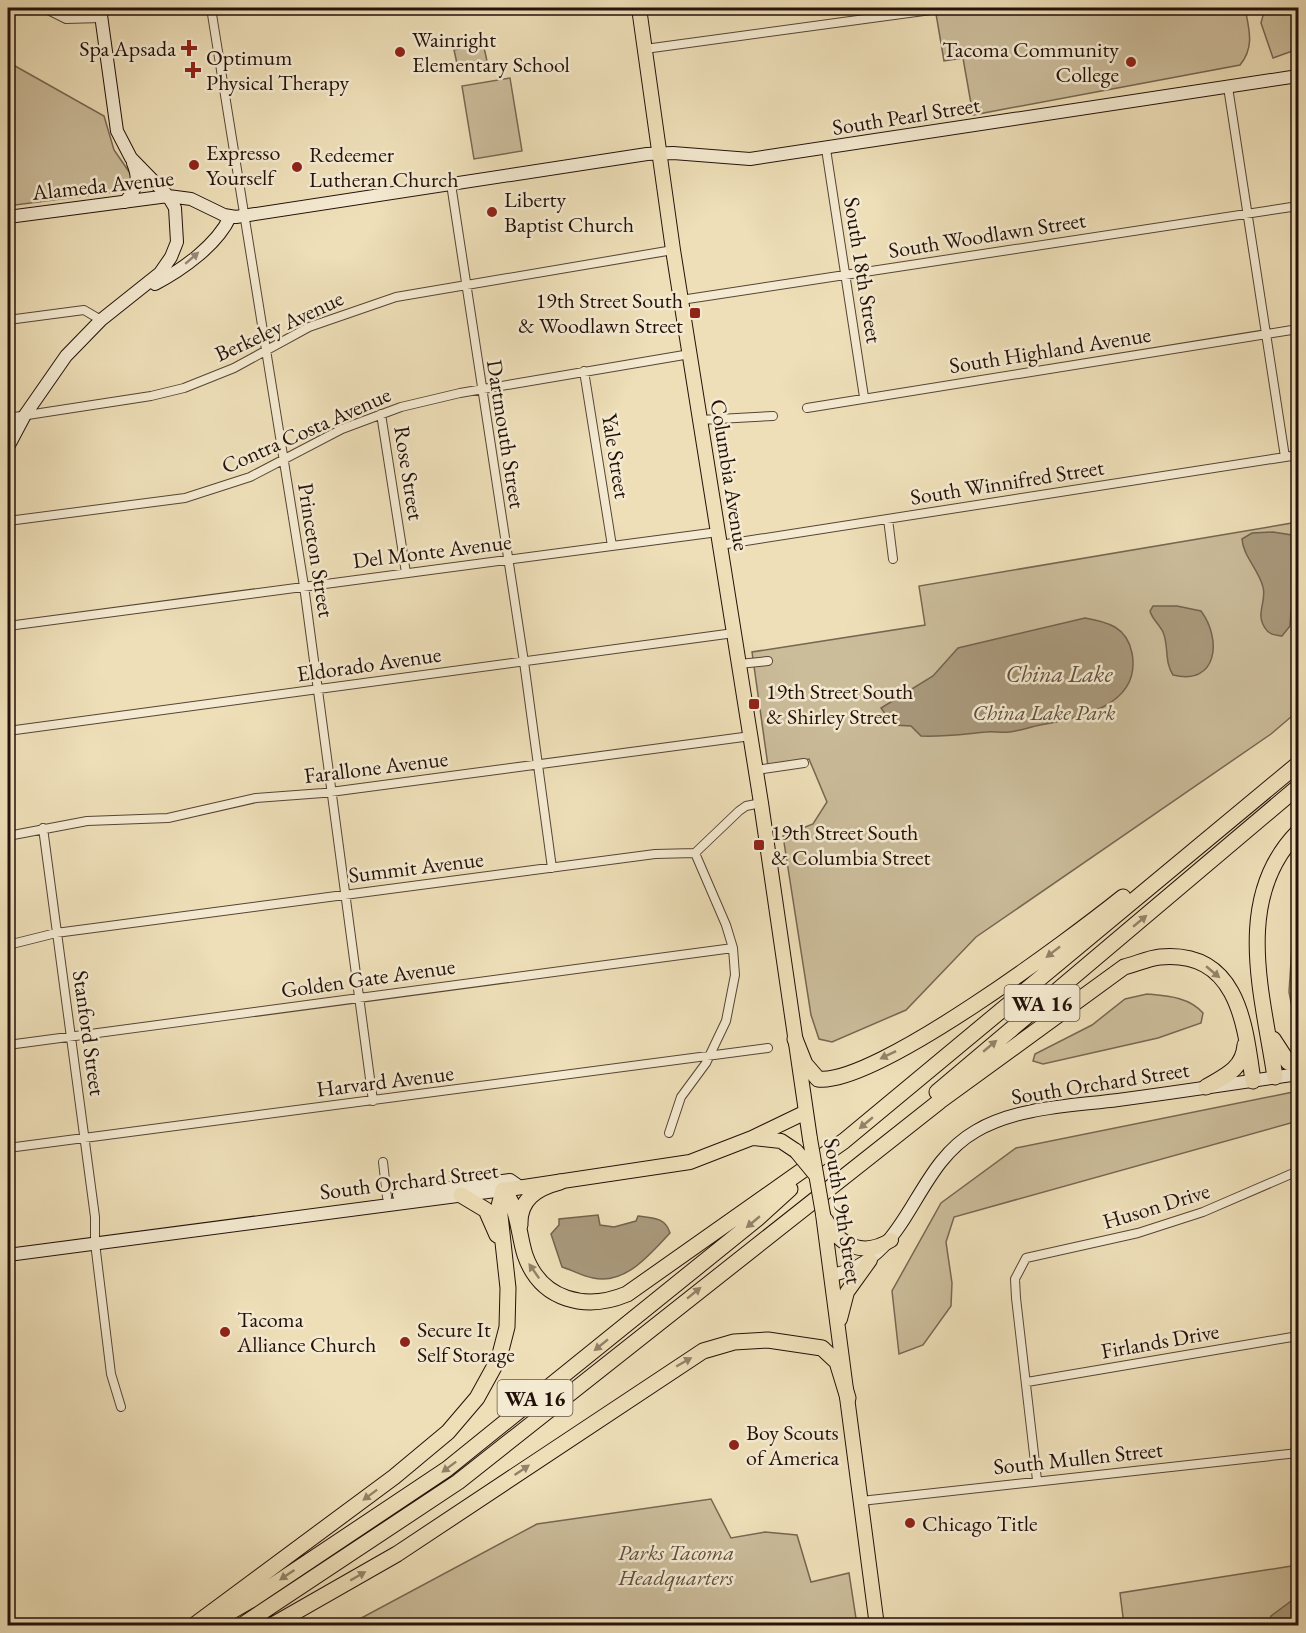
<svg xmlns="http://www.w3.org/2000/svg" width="1306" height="1633" viewBox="0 0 1306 1633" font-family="'EB Garamond',serif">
  <rect width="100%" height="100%" fill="#eedfb8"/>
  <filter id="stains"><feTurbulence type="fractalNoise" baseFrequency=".00333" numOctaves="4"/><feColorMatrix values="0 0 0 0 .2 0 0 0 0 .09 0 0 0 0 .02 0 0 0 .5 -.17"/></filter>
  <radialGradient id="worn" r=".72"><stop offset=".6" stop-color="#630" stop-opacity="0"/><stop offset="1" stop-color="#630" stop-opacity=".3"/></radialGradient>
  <!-- green -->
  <path fill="#cbbc9a" stroke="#776652" stroke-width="1.5" d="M935,8H1245C1249,29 1255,47 1240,65L973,115L963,58L944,61Z
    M1265,8H1298V49L1273,58L1261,23Z
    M483,43L487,61L458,68L454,50Z
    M8,62L104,116L114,150L132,176L129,190L8,206Z
    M510,78L522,151L474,159L462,86Z
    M1298,522V711L1271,734L976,937L906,1010L832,1042L819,1039L811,1015L783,836L813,824L827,802L809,759L768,766L752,652L925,625L919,586Z
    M1298,905V1038L1289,992L1294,917Z
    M1147,994C1168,996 1189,997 1203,1013L1201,1023L1158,1038L1043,1064L1033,1061L1035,1054L1092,1025L1125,999Z
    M1298,1091V1121L954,1217L946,1242L952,1283L951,1306L923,1345L899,1354L892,1291L941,1203L1016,1148Z
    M711,1499L731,1538L765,1532L797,1535L811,1582L849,1573L857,1625H352V1623L537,1524Z
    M1298,1565V1625H1124L1120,1593Z"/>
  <!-- water -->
  <path fill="#a9997c" stroke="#73634e" stroke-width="1.5" d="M1273,532L1298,536V595L1291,610L1290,626L1282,636C1275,635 1269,635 1265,628C1255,614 1267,601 1263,587C1259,570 1243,556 1242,539L1252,533Z
    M1153,606H1177L1201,611C1222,639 1218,686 1173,675C1164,661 1169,646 1163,632C1159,624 1152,619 1150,611Z
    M1085,618C1108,622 1127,627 1132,653C1142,706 1079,718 1040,725C1030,727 1019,731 1009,732C1001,733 993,731 986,732C964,734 944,737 921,736L911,726L893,725L881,708L933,676L958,648Z
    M598,1215L600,1225L614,1227L636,1221L638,1216C653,1218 665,1217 670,1233C650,1254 626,1285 593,1278C582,1276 572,1270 562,1267L551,1234L559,1225V1219Z
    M1298,1596V1625H1267L1271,1616Z"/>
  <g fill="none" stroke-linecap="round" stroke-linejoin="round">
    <defs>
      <path id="street" d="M44,8L66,19L101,18
        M211,8L304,586L373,1101
        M645,49L931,10
        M1228,87L1285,457
        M826,149L864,397
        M451,184L524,662L552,868
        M681,300L1298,206
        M8,320L84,310L101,320
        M584,371L612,546
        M807,408L1298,329
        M381,414L406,573
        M8,418L151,396L184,388L234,368L309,327L396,297L673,250
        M700,420L773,416
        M888,519L893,559
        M8,521L185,498L250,477L342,429L401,407L460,393L690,354
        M720,545L1298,455
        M8,626L718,532
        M739,664L768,661
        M8,731L734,633
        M756,770L804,763
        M43,828L95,1217V1243L111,1374L121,1407
        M8,836L87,821L168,818L256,798L323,793L751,736
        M8,945L56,933L655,854L695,853L739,811L746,806L761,803
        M8,1045L733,948
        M669,1133L681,1097L706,1063L726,1021L735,975L733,948L726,925L695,853
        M8,1148L768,1048
        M383,1162L387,1197
        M1027,1382L1298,1336
        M1037,1480L1016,1298L1015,1279L1026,1258L1138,1233L1203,1212L1298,1171
        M861,1501L1298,1453"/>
      <path id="secondary" d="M125,202C137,188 140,180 133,163
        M8,217L168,196L191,199L224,215L236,217L647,154L673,153L750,159L1298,76
        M155,284C182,270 217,245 230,217
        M8,447L25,415L66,356L101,320L160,273L171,257L177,242L175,208L168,196L131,158L117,131L100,8
        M399,1195L510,1180L520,1187
        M8,1255L503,1190
        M832,1275C911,1259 911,1168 976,1131C1017,1107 1071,1106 1118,1100C1178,1092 1238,1083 1298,1074"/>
      <path id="primary" d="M639,8L673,250L761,803L810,1139
        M754,1138L781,1141L796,1151
        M503,1190L690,1162L752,1138L806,1112
        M823,1214L877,1626
        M826,1220C840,1247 864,1257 891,1240
        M840,1319L847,1292L870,1260"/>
      <path id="highway" d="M795,1039L805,1064L818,1079C875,1086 1073,937 1123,897
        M1273,1039L1288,1062L1298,1066
        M1275,1077C1263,996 1232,899 1298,832
        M1206,1087C1225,1076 1243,1069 1245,1045
        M937,1092L1298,787
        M503,1190C519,1208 518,1233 525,1255C541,1301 586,1311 627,1294L844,1141L1298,764
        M461,1195L486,1210L497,1235
        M520,1225C519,1199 537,1188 560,1182
        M193,1626L394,1477L448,1432L477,1398L499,1358L507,1327L508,1288L499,1206L503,1190
        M206,1626L251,1600L447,1469L757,1219L790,1189
        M241,1626L458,1482L940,1101L1124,967C1136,964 1149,958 1160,957C1238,950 1245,1024 1253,1081
        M271,1626L397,1554L703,1351L734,1342L768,1340L822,1348L837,1362L848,1398"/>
    </defs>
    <!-- street casing -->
    <use href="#street" stroke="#564435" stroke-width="10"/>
    <!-- secondary casing -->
    <use href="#secondary" stroke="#231109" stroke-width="14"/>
    <!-- primary casing -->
    <use href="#primary" stroke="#231109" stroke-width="16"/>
    <!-- highway casing -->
    <use href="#highway" stroke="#231109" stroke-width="17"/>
    <!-- street -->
    <use href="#street" stroke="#f4ead1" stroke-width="8"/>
    <!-- secondary -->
    <use href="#secondary" stroke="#f4ead1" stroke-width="12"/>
    <!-- primary -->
    <use href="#primary" stroke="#eedfb8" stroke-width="14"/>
    <!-- highway -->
    <use href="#highway" stroke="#eedfb8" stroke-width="15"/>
    <defs>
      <path id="primary-bridge" d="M810,1139L823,1214
        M796,1151L815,1174"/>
    </defs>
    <!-- primary-bridge casing -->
    <use href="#primary-bridge" stroke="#231109" stroke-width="16" stroke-linecap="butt"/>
    <!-- primary-bridge -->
    <use href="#primary-bridge" stroke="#eedfb8" stroke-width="14"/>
  </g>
  <!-- one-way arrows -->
  <defs><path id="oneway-solid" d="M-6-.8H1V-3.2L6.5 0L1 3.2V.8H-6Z" transform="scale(1.5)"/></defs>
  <use fill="#968877" href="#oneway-solid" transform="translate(192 258) rotate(-41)"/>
  <g fill="#938269">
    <use href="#oneway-solid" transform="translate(1140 921) rotate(-40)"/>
    <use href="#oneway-solid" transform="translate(1053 952) rotate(142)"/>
    <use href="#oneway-solid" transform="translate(1213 972) rotate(40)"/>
    <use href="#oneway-solid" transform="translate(990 1046) rotate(-40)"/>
    <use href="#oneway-solid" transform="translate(888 1055) rotate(154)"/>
    <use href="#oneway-solid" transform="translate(866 1123) rotate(140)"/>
    <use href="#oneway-solid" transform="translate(753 1222) rotate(140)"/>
    <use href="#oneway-solid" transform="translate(534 1271) rotate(-125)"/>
    <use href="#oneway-solid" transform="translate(694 1293) rotate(-39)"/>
    <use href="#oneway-solid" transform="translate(601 1345) rotate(141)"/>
    <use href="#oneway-solid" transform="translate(684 1362) rotate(-30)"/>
    <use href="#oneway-solid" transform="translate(449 1467) rotate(143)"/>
    <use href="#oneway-solid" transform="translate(522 1470) rotate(-34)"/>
    <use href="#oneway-solid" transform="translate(370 1495) rotate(143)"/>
    <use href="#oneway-solid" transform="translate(287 1575) rotate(146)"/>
    <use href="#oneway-solid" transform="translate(358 1576) rotate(-30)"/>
  </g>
  <!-- markers -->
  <g fill="#8f2418" stroke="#f4ead1" stroke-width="2">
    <path d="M186 39h6v6h6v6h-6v6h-6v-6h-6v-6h6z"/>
    <circle cx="400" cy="52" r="6"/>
    <circle cx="1131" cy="62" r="6"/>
    <path d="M190 61h6v6h6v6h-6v6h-6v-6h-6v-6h6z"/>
    <circle cx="194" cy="165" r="6"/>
    <circle cx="297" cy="167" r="6"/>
    <circle cx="492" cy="212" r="6"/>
    <rect x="689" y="307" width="12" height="12" rx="3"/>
    <rect x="748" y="698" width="12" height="12" rx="3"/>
    <rect x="753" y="839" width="12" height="12" rx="3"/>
    <circle cx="225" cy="1332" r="6"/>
    <circle cx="405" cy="1342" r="6"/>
    <circle cx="734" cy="1445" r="6"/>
    <circle cx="910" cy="1523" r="6"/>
  </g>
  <g text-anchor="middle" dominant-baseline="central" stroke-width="5" stroke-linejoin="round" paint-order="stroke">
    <!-- shield labels -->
    <g fill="#f4ead1" stroke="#625245" stroke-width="1.5">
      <rect x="1004.5" y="985" width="75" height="36" rx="4.5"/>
      <rect x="497.5" y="1380" width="75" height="36" rx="4.5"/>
    </g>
    <g font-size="21" font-weight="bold" fill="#231109">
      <text x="1042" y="1003">WA 16</text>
      <text x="535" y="1398">WA 16</text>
    </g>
    <!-- poi labels -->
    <g font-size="22" fill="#231109" stroke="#f4ead1" text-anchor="start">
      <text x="412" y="39">Wainright<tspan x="412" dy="25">Elementary School</tspan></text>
      <text x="176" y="48" text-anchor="end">Spa Apsada</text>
      <text x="1119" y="49" text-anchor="end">Tacoma Community<tspan x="1119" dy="25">College</tspan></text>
      <text x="206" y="57">Optimum<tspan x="206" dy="25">Physical Therapy</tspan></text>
      <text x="206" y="152">Expresso<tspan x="206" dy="25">Yourself</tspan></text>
      <text x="309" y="154">Redeemer<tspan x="309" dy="25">Lutheran Church</tspan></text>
      <text x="504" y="199">Liberty<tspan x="504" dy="25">Baptist Church</tspan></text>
      <text x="683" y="300" text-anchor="end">19th Street South<tspan x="683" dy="25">&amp; Woodlawn Street</tspan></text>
      <text x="766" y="691">19th Street South<tspan x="766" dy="25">&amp; Shirley Street</tspan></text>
      <text x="771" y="832">19th Street South<tspan x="771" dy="25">&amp; Columbia Street</tspan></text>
      <text x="237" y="1319">Tacoma<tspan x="237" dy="25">Alliance Church</tspan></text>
      <text x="417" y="1329">Secure It<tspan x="417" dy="25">Self Storage</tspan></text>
      <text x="746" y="1432">Boy Scouts<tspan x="746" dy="25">of America</tspan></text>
      <text x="922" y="1523">Chicago Title</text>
    </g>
    <!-- street labels -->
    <g font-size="22" fill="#231109" stroke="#f4ead1">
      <text transform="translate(906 116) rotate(-9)">South Pearl Street</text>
      <text transform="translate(103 185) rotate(-6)">Alameda Avenue</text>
      <text transform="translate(987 235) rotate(-9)">South Woodlawn Street</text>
      <text transform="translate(863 270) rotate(81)">South 18th Street</text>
      <text transform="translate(279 326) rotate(-25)">Berkeley Avenue</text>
      <text transform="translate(1050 350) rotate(-9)">South Highland Avenue</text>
      <text transform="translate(306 430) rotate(-24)">Contra Costa Avenue</text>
      <text transform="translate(506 434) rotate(81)">Dartmouth Street</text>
      <text transform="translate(616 456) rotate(81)">Yale Street</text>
      <text transform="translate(409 473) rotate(81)">Rose Street</text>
      <text transform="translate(730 475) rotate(81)">Columbia Avenue</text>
      <text transform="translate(1007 482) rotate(-9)">South Winnifred Street</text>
      <text transform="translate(316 550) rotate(81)">Princeton Street</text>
      <text transform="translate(432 551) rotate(-7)">Del Monte Avenue</text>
      <text transform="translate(369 664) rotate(-8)">Eldorado Avenue</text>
      <text transform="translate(376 767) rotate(-7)">Farallone Avenue</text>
      <text transform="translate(416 867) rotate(-7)">Summit Avenue</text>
      <text transform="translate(368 978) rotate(-8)">Golden Gate Avenue</text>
      <text transform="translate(89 1033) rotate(82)">Stanford Street</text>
      <text transform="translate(385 1081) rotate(-7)">Harvard Avenue</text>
      <text transform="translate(1100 1083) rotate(-9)">South Orchard Street</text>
      <text transform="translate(409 1181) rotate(-7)">South Orchard Street</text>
      <text transform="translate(1156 1206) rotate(-17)">Huson Drive</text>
      <text transform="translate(843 1211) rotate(81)">South 19th Street</text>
      <text transform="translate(1160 1341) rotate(-10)">Firlands Drive</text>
      <text transform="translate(1078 1458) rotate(-6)">South Mullen Street</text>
    </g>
    <!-- park labels -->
    <g font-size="22" font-style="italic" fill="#5e4d3c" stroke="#f4ead1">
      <text x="1044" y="712">China Lake Park</text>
      <text x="676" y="1552">Parks Tacoma<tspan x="676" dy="25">Headquarters</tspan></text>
    </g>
    <!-- water labels -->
    <g font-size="24" font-style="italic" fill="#5f4e3d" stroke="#f4ead1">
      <text x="1059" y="673">China Lake</text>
    </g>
  </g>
  <!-- margin -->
  <rect width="1306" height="1633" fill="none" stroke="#eedfb8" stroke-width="30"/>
  <rect x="9" y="9" width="1288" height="1615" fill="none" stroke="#231109" stroke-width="3"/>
  <rect x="15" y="15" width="1276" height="1603" fill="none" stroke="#231109" stroke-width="1.5"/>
  <rect width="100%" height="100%" filter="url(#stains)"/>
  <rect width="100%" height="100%" fill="url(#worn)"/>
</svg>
